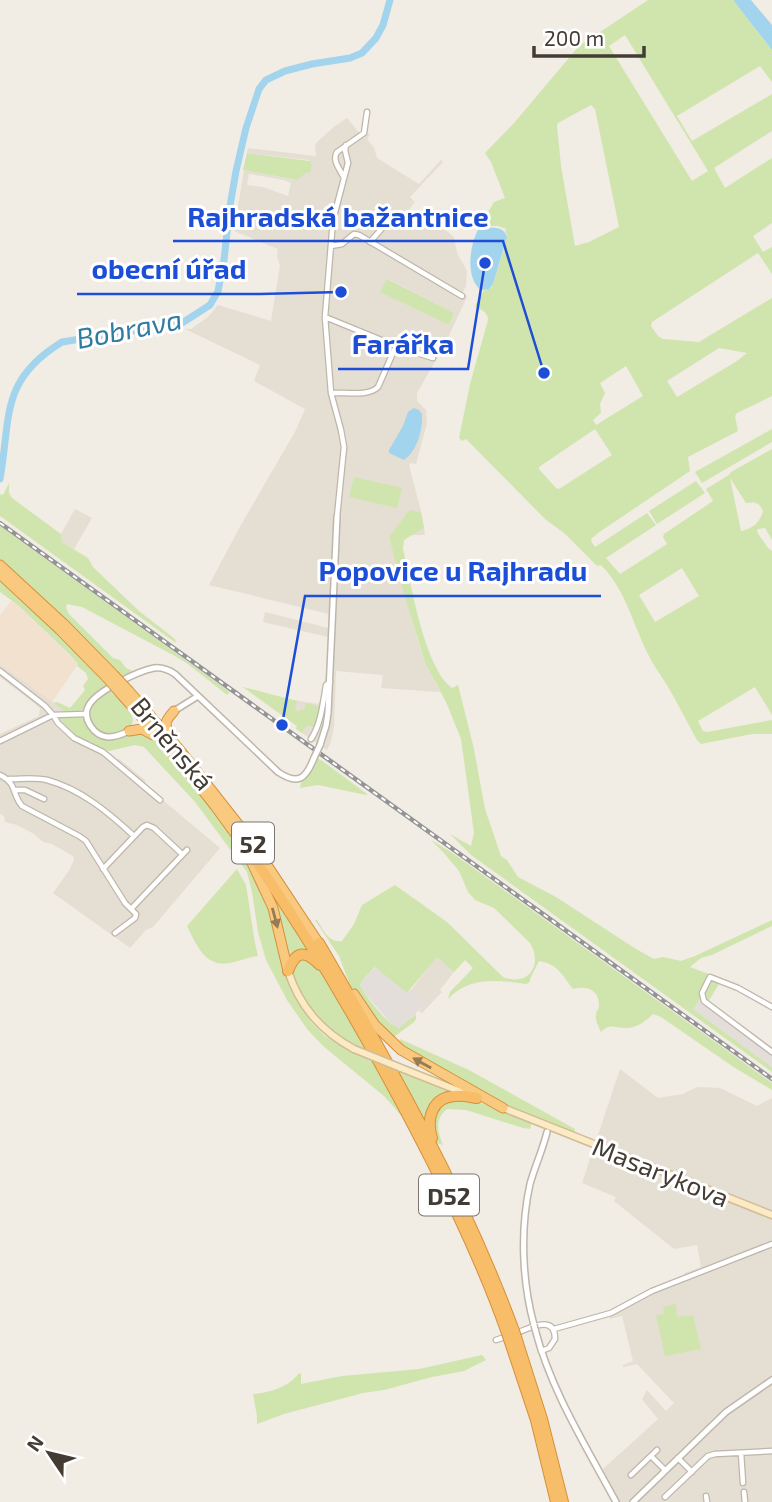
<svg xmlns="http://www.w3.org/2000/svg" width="772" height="1502" viewBox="0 0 772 1502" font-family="'Exo 2',sans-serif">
  <rect width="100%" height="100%" fill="#f1ece4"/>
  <!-- residential -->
  <path fill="#e5ded3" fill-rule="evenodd" d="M364,113H368L367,133L370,134L367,139L374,148L377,158L419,184L441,160L443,162L410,197L415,202L406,213L413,219L421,210L454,237L457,253L467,271L466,286L462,294L467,297L444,346L417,393V401L426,410L427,423L416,464L411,463L409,465L422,515L425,535H401L389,537L417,638L425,663L440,692L381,688L383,675L336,671L334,727L331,742L327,750L296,729L297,726L243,687L282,698L318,704L321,699L326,675L328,637L263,622L265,612L328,628L329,614L209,585L241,525L296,430L305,409L254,381L260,365L185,329H191L208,317L218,305L271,321L280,266L277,256L278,249L234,231L244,170L296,180L306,173L311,171L312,165L309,160L247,153L248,148L316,156L315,145L317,142L335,126L347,118L361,135L365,126ZM249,174L284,180L291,183L288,196L263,187L247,185ZM388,279L454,313L449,325L381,292Z
    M75,509L92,518L74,549L62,542L61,534Z
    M0,664L67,712H80L84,709L83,719L79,717H69L75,735L102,748L115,759H119L145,780L146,786L220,848L153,927L146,930L130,948L53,893L70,869L74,860L73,856L52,844L43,842L34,834L17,825L5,822L4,816L0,814V734L39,716L40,708L0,677Z
    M437,956L454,972L440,990L442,992L422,1013L419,1011L427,1001L412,989Z
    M620,1069L658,1098L683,1094L697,1087L720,1088L757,1106L772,1098V1502H620L603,1469L658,1419L642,1399L647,1390L666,1411L674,1403L637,1364L623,1367V1365L633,1361L622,1316L610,1319V1314L684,1278L685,1273L701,1267L697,1245L674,1249L614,1201L616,1197L582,1183Z"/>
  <!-- commercial -->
  <path fill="#f3e1d0" d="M11,601L19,606L78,664L52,702L0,664V615Z"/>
  <!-- industrial -->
  <path fill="#e3ded9" d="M376,967L407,993L412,989L428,1001L402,1027H395L388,1020L363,991L360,985L362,981Z
    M701,997L719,1009L772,1049V1067L693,1009Z"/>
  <!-- green -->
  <path fill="#d0e5ae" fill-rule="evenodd" d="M648,0H733L772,50V82L760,66L677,116L692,141L772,94V131L714,168L725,188L772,158V223L753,236L763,252L772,247V274L758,253L652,322L651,326L658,336L663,339L699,342L772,298V396L737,413L735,416L738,431L688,457L690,471L601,531L592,538L591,541L595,547L647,513L656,525L606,558L620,574L667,544L663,537L664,534L713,501L706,489L729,475L731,472L772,449V540L765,528L758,529L757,532L768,548L772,551V715L755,687L698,721L703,731L707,732L772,720V734H752L701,744L697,740C688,724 680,708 671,692C665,681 657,671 651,660C634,629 627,591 601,565L597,566L564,533L545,519L466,439L462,441L459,438L470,384L488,320C488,312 481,310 475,306L484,290L491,288L493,284L503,252L507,235L505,232L506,229L498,226H487L483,221L494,202L505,198L491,162L485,153L514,123L579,46ZM625,35L708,171L692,181L609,46ZM591,105L595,109L619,227L589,242L575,246L561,166L557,126L558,123ZM719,348L747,353L737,361L677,397L667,381ZM626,366L643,396L596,425L593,420L601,413L600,404L605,393L600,383ZM595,429L612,455L559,489L556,488L539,469V467ZM730,478L746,503C755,502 759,502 763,511C760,522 753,529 741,531ZM682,568L699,596L655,622L639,595Z
    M247,153L310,161L312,165L311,172L306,173L297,180L243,170Z
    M387,279L454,313L449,325L380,292Z
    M772,429V442L702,483L695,472Z
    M354,477L402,488L397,508L349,497Z
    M696,481L705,493L657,524L649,511Z
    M9,483V493L12,498L61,534L62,542L88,558L93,567L139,611L175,639L176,643L0,516V494L3,495Z
    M412,510L421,513L424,528L404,540L403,549C411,583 424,667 452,688L458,685L474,749L485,809L501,856L507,860L518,877L556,897L636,949L654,959L663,957L681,961L695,956L772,920V926L712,955L701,958L690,967L722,979L708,1002L701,997L693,1009L772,1067V1072L471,855L450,834L471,846L474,833L461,739L446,702L425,663L402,587L389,537L408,512Z
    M0,526L230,692L227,695L188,664L173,655L82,607L67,604L66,608L69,614L113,658L120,660L126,668L133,671L122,676L52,607L0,560Z
    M0,580L64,640L108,687L80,712L67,713L54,703L57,702L70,708L85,690L83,686L88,679L86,673L77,666L78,664L71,656L19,606L0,592Z
    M243,687L297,701L295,710L299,712L300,709L304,710L306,703L321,707L316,728L307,725L302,733L296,729L297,726Z
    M110,690C117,697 128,705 132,715C140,738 88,742 90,714C90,709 93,703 96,699C100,695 106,693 110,690Z
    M58,717H79L83,719L105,738L139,731L155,739L224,824L249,860L266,895L288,981L298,1003L311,1022L325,1036L353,1052L374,1061L407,1122L384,1096L323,1046L307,1029L287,1000L266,960L258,932L252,892L247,872L195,802L144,747L135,745L109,751L75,735Z
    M316,758L321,760L367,794L366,795L318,785L300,788L301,782L309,774Z
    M431,840L451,852L772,1083V1090L735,1068L661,1017L653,1014C646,1021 638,1027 628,1028C615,1029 612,1022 601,1032C599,1027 595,1021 596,1015C597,1008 599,1011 599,1004C598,988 585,986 573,989C562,975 558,964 539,961L530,979V982L526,984C498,980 469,976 448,999L450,992L473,968L465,960L454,972L437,957L407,993L375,967L362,981L360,985C366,997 387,1024 399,1028L416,1014V1019L414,1022L394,1037L370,1015L350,985L339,956L315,920H317C323,929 328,943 342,941L354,924L362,905L395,885L447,922L503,977C529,987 543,965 530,943L494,908L475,900L468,892L459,871L443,852Z
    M237,869L246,885L255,943L258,956C249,957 240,961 230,963C205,968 196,944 187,926Z
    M271,891L310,953L288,965L270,894Z
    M302,957L317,964L368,1051C350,1044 330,1035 317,1020C313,1014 309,1007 305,1001C298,989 293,979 293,965Z
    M400,1039L469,1070L575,1129L574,1134L511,1108L463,1083L398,1043Z
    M394,1069L458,1093L444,1096L428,1128Z
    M448,1099L479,1102L532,1122L530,1129L523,1128L466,1110L447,1109C434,1119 438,1132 443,1145L436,1143L434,1139L433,1111Z
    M676,1304L677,1317L693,1315L701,1349L665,1356L656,1315L664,1314L663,1307Z
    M482,1355L486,1360L464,1371L432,1377L384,1390L363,1393L284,1414L257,1424V1416L253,1394C269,1393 289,1387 299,1373L301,1374V1384L342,1376L419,1369Z"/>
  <!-- water -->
  <path fill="#a2d4ed" d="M733,0H751L772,25V50Z
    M481,225C491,231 502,223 507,237L493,284L489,289L481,290C464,278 470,240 481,225Z
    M414,408L419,410L422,414C423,430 417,451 404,460L389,453V450L403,426L408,412Z"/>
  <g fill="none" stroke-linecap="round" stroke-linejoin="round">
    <!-- river -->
    <path stroke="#a2d4ed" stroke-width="7" d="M0,479C11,416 0,380 62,342L182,323L210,305L218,291L224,260L230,206L236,171L246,128L259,89L266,80L285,71L312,64L350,58L362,53L376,38L383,25L390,0"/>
    <defs>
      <path id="minor" d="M343,176C339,168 332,160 337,152L364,133L367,112
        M370,242L392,217
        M331,246L342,244L354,234L359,235L462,296
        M325,317L401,348L433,358
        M331,393C345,392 368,397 378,387L396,346
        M337,517L344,447L341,430L331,393L325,317L333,220L348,163L345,150L346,145
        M0,671L45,706L53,715L58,723L74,738L103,752L160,800
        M311,739C321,724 323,703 326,685L330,682
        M0,741L53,715L86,714
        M0,775C18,784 11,793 22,806L79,836L86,841L125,903L136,914L135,918L115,933
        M9,779C21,779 36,777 47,780C81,789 109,813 134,836
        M15,790H25L44,799
        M103,869L143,827L147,825L154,828L182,854
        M131,909L187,850
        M772,1007L738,988L710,977L702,993L704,1001L772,1052
        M554,1329L611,1313L652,1291L772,1244
        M516,1333C531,1328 555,1314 555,1339L549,1348L541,1351
        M496,1340L508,1336
        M741,1453L743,1483
        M651,1456L665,1470
        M678,1458L692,1472
        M631,1475L657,1450
        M744,1492L745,1502
        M706,1496L707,1502
        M665,1497L708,1456L715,1454L772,1451"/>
      <path id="tertiary" d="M174,711L198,696
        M129,731C123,734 116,737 108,737C94,736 81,718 89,705C97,691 138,671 154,668C162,667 169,670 175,674L278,772C299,786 306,778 314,758
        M320,745L326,726L328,713L337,517
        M534,1325C522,1281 520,1229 530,1184C535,1166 543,1149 547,1132
        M535,1329C551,1391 586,1446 616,1502
        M633,1502L726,1412L772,1380"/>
      <path id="secondary" d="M288,971C300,1007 321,1031 354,1049
        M411,1072L464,1093
        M501,1107L772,1215"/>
      <path id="trunk" d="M0,565L64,624L114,675
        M0,574L60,630L107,678
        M129,691L179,749L249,838L322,948
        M121,694L169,748L215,806L239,839
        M129,731L142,729L153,735
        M169,733C163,723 167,719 174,711
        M251,861L273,908L288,971
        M354,994L375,1025L401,1050L503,1108"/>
      <path id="motorway" d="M237,834C297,918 349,1006 398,1097C439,1174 478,1251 507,1333
        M319,943C392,1068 464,1195 514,1331
        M288,971C296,950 305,950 320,965
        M432,1138C426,1119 432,1097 455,1096C462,1095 470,1097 477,1098
        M516,1337L542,1419L563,1502
        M509,1339L536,1420L556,1502"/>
    </defs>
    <!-- minor casing -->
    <use href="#minor" stroke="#bfb6aa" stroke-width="7"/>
    <!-- tertiary casing -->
    <use href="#tertiary" stroke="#bfb6aa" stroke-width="8"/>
    <!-- secondary casing -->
    <use href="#secondary" stroke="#d0bc96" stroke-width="9"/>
    <!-- trunk casing -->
    <use href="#trunk" stroke="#d69039" stroke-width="11"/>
    <!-- motorway casing -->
    <use href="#motorway" stroke="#d69039" stroke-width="12"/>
    <!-- minor -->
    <use href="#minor" stroke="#fff" stroke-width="4.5"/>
    <!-- tertiary -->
    <use href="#tertiary" stroke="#fff" stroke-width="5"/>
    <!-- secondary -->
    <use href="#secondary" stroke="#fceac4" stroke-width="6"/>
    <!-- trunk -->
    <use href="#trunk" stroke="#f9c97f" stroke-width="9"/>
    <!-- motorway -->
    <use href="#motorway" stroke="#f8bd69" stroke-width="10"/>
    <defs>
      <path id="rail" d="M0,523L772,1079"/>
    </defs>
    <!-- rail casing -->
    <use href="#rail" stroke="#949494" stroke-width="4.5"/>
    <!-- rail -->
    <use href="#rail" stroke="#fff" stroke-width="2" stroke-dasharray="5" stroke-linecap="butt"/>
    <defs>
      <path id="tertiary-bridge" d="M314,758L320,745
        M534,1325L535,1329"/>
      <path id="secondary-bridge" d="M354,1049L411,1072"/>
      <path id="trunk-bridge" d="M114,675L129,691
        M107,678L121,694"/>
      <path id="motorway-bridge" d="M514,1331L516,1337
        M507,1333L509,1339"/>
    </defs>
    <!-- tertiary-bridge casing -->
    <use href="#tertiary-bridge" stroke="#bfb6aa" stroke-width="8" stroke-linecap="butt"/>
    <!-- secondary-bridge casing -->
    <use href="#secondary-bridge" stroke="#d0bc96" stroke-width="9" stroke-linecap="butt"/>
    <!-- trunk-bridge casing -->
    <use href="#trunk-bridge" stroke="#d69039" stroke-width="11" stroke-linecap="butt"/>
    <!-- motorway-bridge casing -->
    <use href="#motorway-bridge" stroke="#d69039" stroke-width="12" stroke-linecap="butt"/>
    <!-- tertiary-bridge -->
    <use href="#tertiary-bridge" stroke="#fff" stroke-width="5"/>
    <!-- secondary-bridge -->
    <use href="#secondary-bridge" stroke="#fceac4" stroke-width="6"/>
    <!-- trunk-bridge -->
    <use href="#trunk-bridge" stroke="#f9c97f" stroke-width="9"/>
    <!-- motorway-bridge -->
    <use href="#motorway-bridge" stroke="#f8bd69" stroke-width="10"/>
  </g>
  <!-- one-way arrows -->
  <defs><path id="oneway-solid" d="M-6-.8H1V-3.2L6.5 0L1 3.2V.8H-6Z" transform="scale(1.75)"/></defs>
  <g fill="#957b56">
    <use href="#oneway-solid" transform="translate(275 918) rotate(75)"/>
    <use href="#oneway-solid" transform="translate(422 1063) rotate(-151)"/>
  </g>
  <g text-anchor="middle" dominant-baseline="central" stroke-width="6" stroke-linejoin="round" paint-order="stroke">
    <!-- shield labels -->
    <g fill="#fff" stroke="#7b7671" stroke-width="2">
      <rect x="232" y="822.5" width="42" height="41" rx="5"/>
      <rect x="419" y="1174.5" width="60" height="41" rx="5"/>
    </g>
    <g font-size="24" font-weight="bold" fill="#433c34">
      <text x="253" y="843">52</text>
      <text x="449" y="1195">D52</text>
    </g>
    <!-- street labels -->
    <g font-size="26" fill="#433c34" stroke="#fff">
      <text transform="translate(173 743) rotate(50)">Brněnská</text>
      <text transform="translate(661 1171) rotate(22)">Masarykova</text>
    </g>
    <!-- water labels -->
    <g font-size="28" font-style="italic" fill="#307ba2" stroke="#fff">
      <text transform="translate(129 328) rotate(-11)">Bobrava</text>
    </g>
  </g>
  <!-- callouts -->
  <path fill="none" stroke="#1d4ed8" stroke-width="2.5" d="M544 373L503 241H173M341 292L260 294H77M485 263L468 369H338M282 725L305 596H601"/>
  <g fill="#1d4ed8" stroke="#fff" stroke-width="2.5">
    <circle cx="544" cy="373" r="7"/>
    <circle cx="341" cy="292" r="7"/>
    <circle cx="485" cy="263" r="7"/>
    <circle cx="282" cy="725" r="7"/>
  </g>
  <g font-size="28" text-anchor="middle" font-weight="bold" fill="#1d4ed8" stroke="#fff" stroke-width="6" stroke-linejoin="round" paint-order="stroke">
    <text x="338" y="227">Rajhradská bažantnice</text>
    <text x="169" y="279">obecní úřad</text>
    <text x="403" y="354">Farářka</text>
    <text x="453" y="581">Popovice u Rajhradu</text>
  </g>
  <!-- north arrow -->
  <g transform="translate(49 1453) rotate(305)" stroke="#ffffff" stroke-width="5" paint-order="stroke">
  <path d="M0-5L12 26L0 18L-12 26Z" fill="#433c34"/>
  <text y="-10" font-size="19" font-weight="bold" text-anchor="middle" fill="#433c34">N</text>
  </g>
  <!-- scale -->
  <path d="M534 46v10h110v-10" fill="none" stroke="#433c34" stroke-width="3.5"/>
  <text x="544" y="46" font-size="21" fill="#433c34" stroke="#ffffff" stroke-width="5" paint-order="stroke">200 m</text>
</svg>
